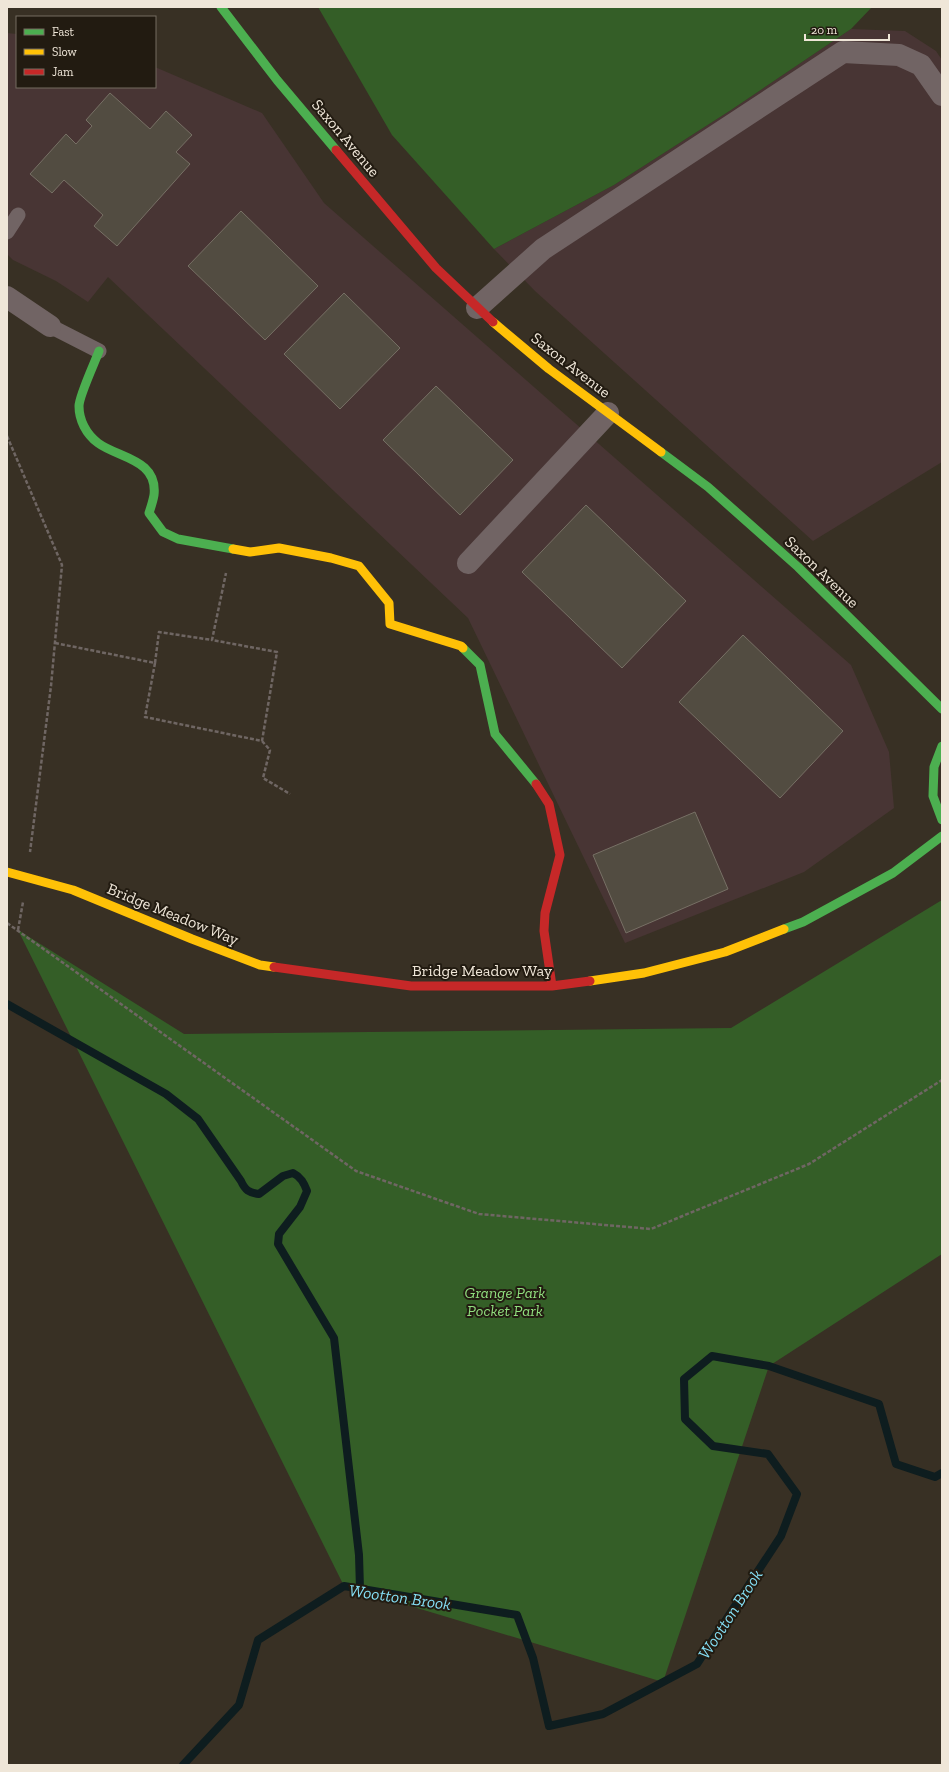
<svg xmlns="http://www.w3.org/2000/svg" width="949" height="1772" viewBox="0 0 949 1772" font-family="'Zilla Slab',serif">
  <rect width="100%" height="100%" fill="#383024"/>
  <!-- commercial -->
  <path fill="#483534" d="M851,29L905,31L936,51L942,60V462L813,541L535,291L494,249L614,185L731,110Z
    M7,33L17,34V87H155V67L262,113L324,203L851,665L889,752L894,808L804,872L625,943L468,618L108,277L88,302L56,281L13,260L7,254Z"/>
  <!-- green -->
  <path fill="#345e27" d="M318,7H872L851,29L731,110L614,185L494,249L392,135Z
    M942,900V1254L769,1366L663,1682L344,1586L18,930L184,1034L731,1028Z"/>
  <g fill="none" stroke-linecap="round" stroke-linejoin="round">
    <!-- stream -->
    <path stroke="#0e1d1f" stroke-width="8" d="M7,1004L166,1094L198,1119L241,1181C245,1190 249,1193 259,1194L283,1176L293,1173C301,1177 304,1183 307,1191L300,1207L279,1234L278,1244L334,1338L359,1555L360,1589
      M183,1765L239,1705L258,1640L344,1586L517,1615L533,1658L549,1726L603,1714L697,1664L781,1536L797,1494L768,1454L713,1446L685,1419L684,1379L712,1356L769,1366L879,1404L896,1464L935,1477L942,1473"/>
  </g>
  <!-- building -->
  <path fill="#524c41" stroke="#777065" d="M110,93L150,129L166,111L192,135L176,152L190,164L117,246L94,226L103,215L64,180L52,193L30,174L66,134L76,144L92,126L86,120Z
    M241,211L318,286L265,340L188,266Z
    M344,293L400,348L340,409L284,354Z
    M436,386L513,460L460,515L383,440Z
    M586,505L686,601L622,668L522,572Z
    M743,635L843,731L780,798L679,702Z
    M695,812L728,889L626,933L593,855Z"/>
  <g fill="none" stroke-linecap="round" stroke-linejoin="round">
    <!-- path -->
    <path stroke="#6f6663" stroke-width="2.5" stroke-dasharray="4 2" stroke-linecap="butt" d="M7,436L62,565L51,686L30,852
      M55,643L155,663L145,717L262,741L277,652L212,640L226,573
      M155,663L159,632L212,640
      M262,741L270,750L263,778L290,794
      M7,923L356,1171L479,1214L651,1229L809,1164L942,1080
      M18,930L23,902"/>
    <!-- lane -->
    <path stroke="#716464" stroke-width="15" d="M7,232L18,215
      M50,326L99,351"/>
    <!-- street -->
    <path stroke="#716464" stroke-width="22" d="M7,297L50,326
      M477,308L543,249L843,52L899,55L921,65L942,95
      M468,563L608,413"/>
    <!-- fast -->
    <path stroke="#4caf50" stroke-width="9" d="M221,7L277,80L336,150
      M99,351C95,362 79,396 79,406C79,420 86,434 98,443C118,458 158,459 154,495C153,501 151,507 149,513L163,532L178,539L233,549
      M661,452L708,487L798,567L942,709
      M463,648L480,665L495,734L536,784
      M942,746L934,767L933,796L942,820
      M784,929L803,922L893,873L942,836"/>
    <!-- slow -->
    <path stroke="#ffc107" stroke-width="9" d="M493,322L549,369L661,452
      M233,549L250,552L279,548L331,558L359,566L389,603L390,624L461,646L463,648
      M7,872L73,890L192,939L260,965L274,967
      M590,981L644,973L725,952L784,929"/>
    <!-- jam -->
    <path stroke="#c62828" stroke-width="9" d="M336,150L436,268L493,322
      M536,784L549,804L560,855L545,913L544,931L552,986
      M274,967L411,986H552L590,981"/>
  </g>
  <g text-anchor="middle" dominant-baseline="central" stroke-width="4" stroke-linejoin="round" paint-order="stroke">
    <!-- street labels -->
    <g font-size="16" fill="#efe6d8" stroke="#221b11">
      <text transform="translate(346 138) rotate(50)">Saxon Avenue</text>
      <text transform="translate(571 365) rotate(38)">Saxon Avenue</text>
      <text transform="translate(822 572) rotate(44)">Saxon Avenue</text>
      <text transform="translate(173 914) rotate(22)">Bridge Meadow Way</text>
      <text x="482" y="970">Bridge Meadow Way</text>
    </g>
    <!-- park labels -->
    <g font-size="16" font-style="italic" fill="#90df7e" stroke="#221b11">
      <text x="505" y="1292">Grange Park<tspan x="505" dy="18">Pocket Park</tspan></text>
    </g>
    <!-- water labels -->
    <g font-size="17" font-style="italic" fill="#85dff5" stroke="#221b11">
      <text transform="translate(400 1597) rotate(8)">Wootton Brook</text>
      <text transform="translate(730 1614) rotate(-57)">Wootton Brook</text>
    </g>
  </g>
  <!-- border -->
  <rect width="949" height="1772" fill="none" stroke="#efe6d8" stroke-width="16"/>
  <!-- legend -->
  <rect x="16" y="16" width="140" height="72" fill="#221b11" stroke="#746c61"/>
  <rect x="24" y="29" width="20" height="6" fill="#4caf50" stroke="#746c61"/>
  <text x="52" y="36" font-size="12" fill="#efe6d8">Fast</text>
  <rect x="24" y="49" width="20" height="6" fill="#ffc107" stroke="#746c61"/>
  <text x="52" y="56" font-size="12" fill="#efe6d8">Slow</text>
  <rect x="24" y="69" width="20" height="6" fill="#c62828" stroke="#746c61"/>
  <text x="52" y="76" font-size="12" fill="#efe6d8">Jam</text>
  <!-- scale -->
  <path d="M805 34v6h84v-6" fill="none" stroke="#efe6d8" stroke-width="2"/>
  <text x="811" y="34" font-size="12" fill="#efe6d8" stroke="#221b11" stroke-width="3" paint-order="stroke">20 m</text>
</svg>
